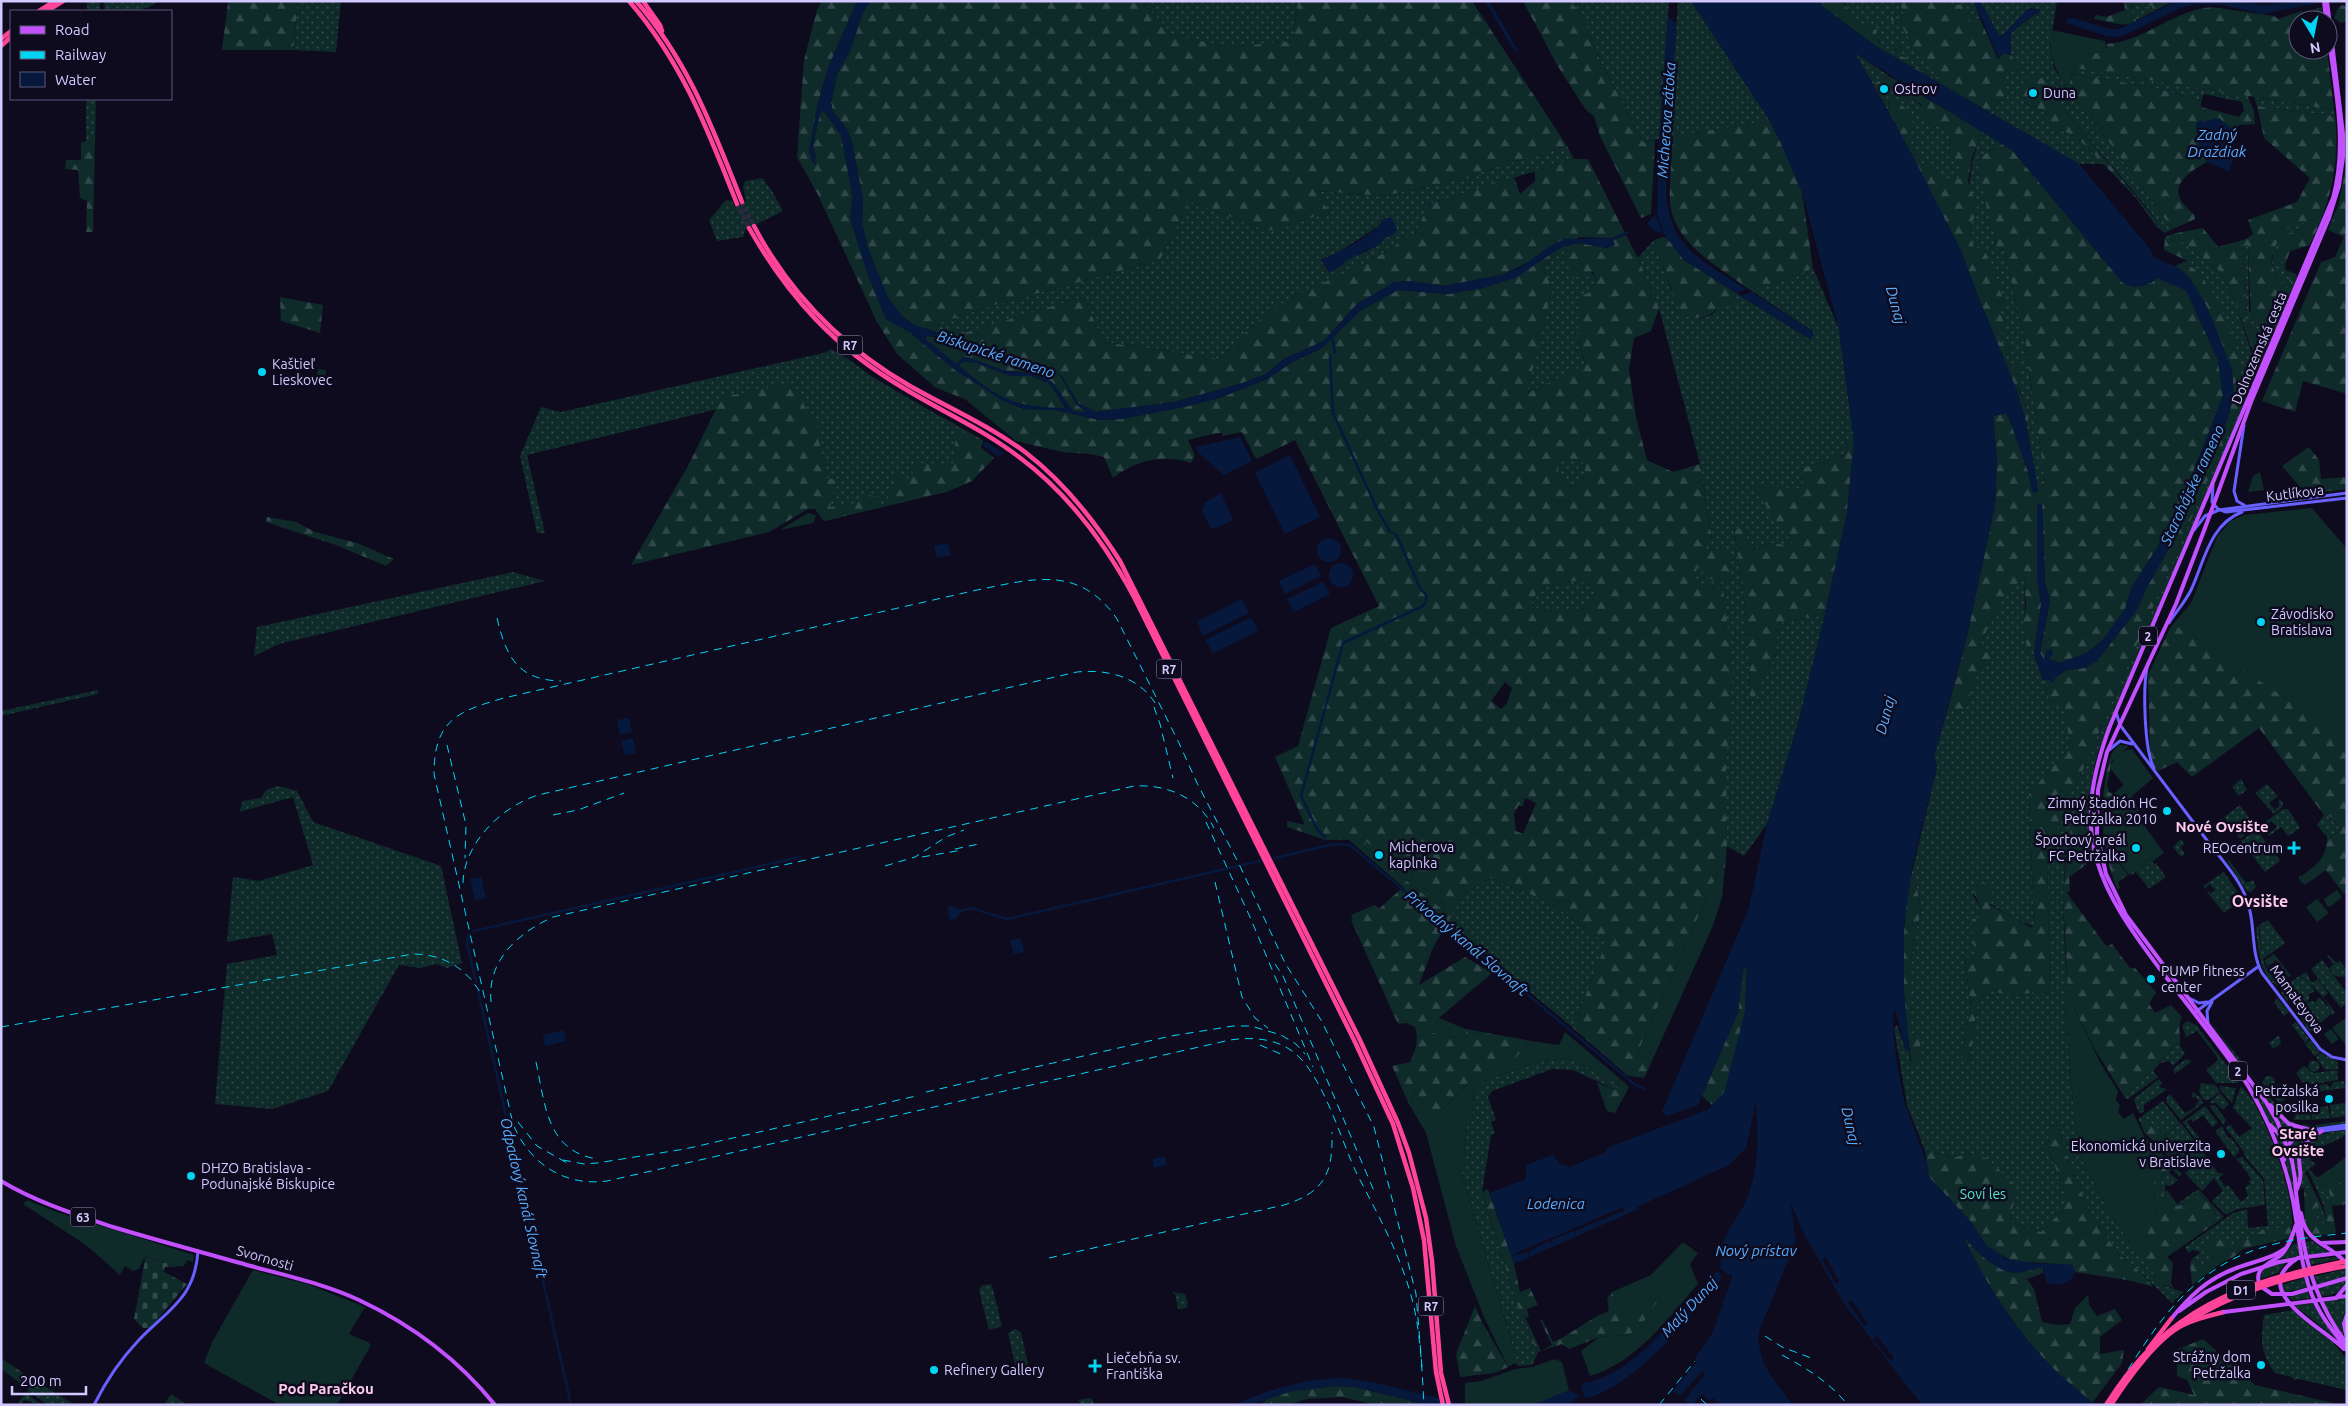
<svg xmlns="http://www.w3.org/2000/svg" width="2348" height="1406" viewBox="0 0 2348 1406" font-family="Ubuntu,sans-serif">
  <defs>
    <pattern id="grass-dots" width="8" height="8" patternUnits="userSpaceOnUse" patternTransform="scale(1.25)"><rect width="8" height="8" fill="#0e2a29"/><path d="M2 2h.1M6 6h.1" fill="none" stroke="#304849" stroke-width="1.8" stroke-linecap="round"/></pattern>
    <pattern id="forest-firs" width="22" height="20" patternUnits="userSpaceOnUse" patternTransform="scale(1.25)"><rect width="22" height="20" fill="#0e2a29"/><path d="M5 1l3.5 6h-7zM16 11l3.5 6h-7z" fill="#304849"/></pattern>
    <pattern id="cemetery-stones" width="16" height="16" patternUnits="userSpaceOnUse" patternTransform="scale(1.25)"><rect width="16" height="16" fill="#0e2a29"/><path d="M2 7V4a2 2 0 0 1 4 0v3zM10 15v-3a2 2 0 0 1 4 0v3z" fill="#304849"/></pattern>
  </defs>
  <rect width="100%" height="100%" fill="#0f0b1f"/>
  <!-- grass -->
  <path fill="url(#grass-dots)" fill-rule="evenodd" d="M86,1H100V11H88Z
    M104,1H160L140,11H105Z
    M298,1H341L336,52L293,50Z
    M1142,1H1298L1293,41L1227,47L1172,34Z
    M1569,1H1669L1659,139L1643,142L1600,60L1581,12Z
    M1678,1H1691L1770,121L1669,137Z
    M1843,1H1900L1899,5L1904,10L1901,21L1912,45L1944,84L1910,65L1901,57L1902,50L1898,46L1893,54C1883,48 1876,42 1877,30L1858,22Z
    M1947,1H1974L1980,19L1970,23L1949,7Z
    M1980,1H2057L2050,46L2054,68L2067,89L2113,147L2165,219L2175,228L2165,233L2156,226L2159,224L2148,209L2062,107L2044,76L2043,79L2027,77L2024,103L2044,112L2052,126L2075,136L2104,164H2079L1989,112C2005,99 2005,93 2002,74L2019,70L2011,55V33L2040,10L2031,8L2004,34L1999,36Z
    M2141,2L2151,5L2154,11L2136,20L2130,8Z
    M2322,7L2323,20H2304L2307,12Z
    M1854,52L1889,76L1873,84Z
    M2075,68L2248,96L2250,102C2238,103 2217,96 2204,94L2201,101L2160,89L2073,74Z
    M1900,87L1905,90L1901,99L1913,98L1950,133L1951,146L1962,163L1961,179L1948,180L1920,162L1888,100L1889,112L1877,92L1893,90Z
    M2254,97L2334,110L2335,116L2257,106Z
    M86,99H96L95,141L86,142Z
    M1982,131L2003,144L1978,158L1997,248L2004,250L2026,346L2046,489L2038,490L2026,422L2028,420V411L2006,357L2011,350L2007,344L2001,343L1996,335L1998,308H2005L2004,302L1986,253L1973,245C1967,199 1966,175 1982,131Z
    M1567,146L1574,159L1429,204L1416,232L1371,261L1251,327L1220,359L1104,342L1083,297L958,336L936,324L991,306L1160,260L1189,201L1268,231L1329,212L1316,191L1384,196L1440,184ZM1382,224V243L1359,255L1356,254L1329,272L1321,260L1337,253Z
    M762,178L772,191L783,211L745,230L743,237L717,241L709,220L726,200L732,201L734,206L746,201L743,187L745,181Z
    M2315,218H2317L2306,227L2287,234L2276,254L2282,262L2291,284L2282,309L2275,315L2270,334L2264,338L2252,331L2253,328L2246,326L2243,247L2248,245L2249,311L2264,322L2274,306L2276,308L2275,300L2281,278C2264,268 2275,239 2286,229C2294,222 2307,224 2315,218Z
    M2172,234L2221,272L2234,301L2257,368L2261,366L2258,372L2254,370L2252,374L2244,373V388L2254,381L2250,392L2244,391V397L2247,398L2098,752C2088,789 2087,822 2094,860L2091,861L2087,839L2086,786C2081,798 2076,810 2073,823C2057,879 2065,939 2068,996L2065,1005L2074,1114L2083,1161L2108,1210L2128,1240L2147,1255L2155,1278L2166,1286L2183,1292L2172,1303L2135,1267L2119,1255L2089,1211L2069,1162L2056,1121L2051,1126L2047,1148L2064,1187V1209L2041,1232L2011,1222L2010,1214L2016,1198L1971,1153L1955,1157L1925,1151L1907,1105L1894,1028L1897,1025L1906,1051H1909L1911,1066V965L1914,938L1921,912L1916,882L1910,881L1937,767L1934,757L1948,708L1965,710L1979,668L1991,656L1981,645C1992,612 2000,601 2024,577C2026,602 2023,623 2027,649L2035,646L2034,654L2051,704L2064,703L2070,746L2029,794L2034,927L2017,920L1972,893L1982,911L1980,918L1972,919L1974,942L1978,962L1964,957L1971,1006L1961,1057L1970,1059L1977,1004L1988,989L2011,997L2034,992L2050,993L2047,844L2059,826L2066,798L2075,788L2093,746L2239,408L2200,273L2184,262L2190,260L2174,241L2165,237Z
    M1654,240L1672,292L1699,319L1712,315L1719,306H1732L1736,293L1810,339L1813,331L1750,290L1782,281L1813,268L1839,329L1854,441L1847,444L1845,455L1803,468V489L1795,547L1774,543L1750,550L1745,530L1734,528C1743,587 1751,645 1750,705L1776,654L1778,623L1825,614L1798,724L1767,824L1744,856L1727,846L1721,588L1710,587L1695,581L1696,566L1700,567L1699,550L1712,539L1700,464L1659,308L1638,258Z
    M1565,250L1596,277L1577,339L1586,366L1526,393L1552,288L1541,265Z
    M831,349C848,357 860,369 876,379C911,400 947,420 983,440L972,481L946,492L824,521L792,384L722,397L718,409L527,455L545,533H537L520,456L541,407L561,412L827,352Z
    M1566,458L1582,461C1588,473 1585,480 1574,487L1566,485L1558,470L1560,461Z
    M513,572L545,581L279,644L254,656L257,627Z
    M1579,581L1593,586L1595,591C1592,619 1554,613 1535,608L1532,603C1536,584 1563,582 1579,581Z
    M98,690V694L1,716V711Z
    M2241,779L2247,790L2239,796L2232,787Z
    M2267,784L2278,796L2269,803L2275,810L2279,807V800L2280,799L2283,803L2282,807L2274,814L2255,793Z
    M278,786L297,791L313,822L441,866L462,963L447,968L436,964L421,968L399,965L328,1091L272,1109L215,1104L227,964L277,955L272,934L227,942L233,877L259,881L313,865L293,797L239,812L243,801L261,798L266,790Z
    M2240,805L2256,827L2240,839L2224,817Z
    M2283,809H2288L2300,828L2288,836L2281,827L2269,836L2268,834L2277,827L2272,821L2262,828L2260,826Z
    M2324,815L2330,817L2342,830L2328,838L2317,825Z
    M2222,818L2229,828L2220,834L2213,825Z
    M2257,830L2280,861L2265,872L2241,841Z
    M2181,839L2184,844L2180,847L2185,854L2181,857L2173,847Z
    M2149,859L2154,864L2156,863L2166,877L2149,889L2136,872L2132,875L2130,874Z
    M2228,859L2246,883L2253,880L2256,887L2251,892L2247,891L2228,863Z
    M2224,872L2242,899L2224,913L2207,892L2209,891L2211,894L2215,890L2210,884L2206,887L2207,890L2203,886Z
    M1491,878L1549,902L1606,943L1573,1028L1446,922L1466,892Z
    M2268,920L2285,943L2263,959L2259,925Z
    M2258,926L2264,964L2279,986C2260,980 2258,946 2256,930Z
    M2274,954L2291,976L2288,977L2276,960L2268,966L2280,983L2282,982L2280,984L2264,961Z
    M2329,955L2336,963L2340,961L2347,970V977L2335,976L2329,968L2334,964L2327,956Z
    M2322,960L2347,993V1003L2341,1008L2311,969Z
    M2306,972L2312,983L2318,979L2328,993L2323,997L2335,1012L2332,1015C2330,1002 2311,983 2300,976Z
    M2299,976L2309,983L2315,991L2309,994V1000L2301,1006L2286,986Z
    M2284,986L2293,997L2287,1002L2281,992Z
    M2319,997L2330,1009L2331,1014L2316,1026L2302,1007L2310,1001L2316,1002Z
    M2277,998L2289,1012L2284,1016L2274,1002Z
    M2305,1014L2317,1030L2314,1032L2309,1031L2301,1018Z
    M2208,1019L2288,1120L2298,1124L2299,1127L2304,1124L2309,1126L2347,1121V1124C2290,1131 2290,1130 2256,1085L2258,1083L2249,1071L2242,1066Z
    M2187,1021L2196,1025L2237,1079L2238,1083H2216L2206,1070L2217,1061L2218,1058L2197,1031L2186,1037L2182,1026Z
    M2296,1022L2309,1039L2305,1043L2292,1025Z
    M2279,1035L2281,1044L2273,1049L2269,1043Z
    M2310,1040L2320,1053L2315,1056L2305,1044Z
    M2178,1042L2185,1054L2173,1066L2169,1061L2160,1063L2153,1071L2158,1077L2128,1099L2125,1098Z
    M2321,1053L2338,1062V1069L2325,1070L2316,1057Z
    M1565,1058L1576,1061L1619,1085L1616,1090L1573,1070L1552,1069L1492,1091L1488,1097L1496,1120L1491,1122L1495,1133L1491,1135L1482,1192L1518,1307L1527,1321L1529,1334L1538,1352L1532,1365L1519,1366L1515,1363V1354L1509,1333L1462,1175L1467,1127L1472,1120L1474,1092L1482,1083L1492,1078L1537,1062Z
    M2186,1059L2189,1060L2191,1062L2175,1074L2173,1069Z
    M2308.5 1066a5.5 5.5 0 1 1 11 0a5.5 5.5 0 1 1-11 0Z
    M2304,1066L2313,1073L2337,1070L2338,1080L2314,1084L2302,1082L2296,1073Z
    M2263 1082a6 6 0 1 1 12 0a6 6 0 1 1-12 0Z
    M2159,1079L2162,1083L2159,1087L2167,1089L2144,1105V1112L2139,1113L2134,1100L2135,1098Z
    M2344,1081L2345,1088L2309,1093L2305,1092L2306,1090L2316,1089L2319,1085L2327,1084L2330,1088L2334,1082Z
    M2201,1083L2215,1085L2220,1092L2209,1100H2204L2199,1092Z
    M2249,1083L2264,1102L2276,1124L2280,1122L2274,1110L2289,1125L2305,1130C2301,1132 2296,1136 2292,1136C2269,1137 2258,1100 2249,1083Z
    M2277,1084L2288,1097L2279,1104L2269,1090Z
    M2220,1086L2236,1088L2232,1103L2219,1088Z
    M2241,1086C2244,1090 2248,1094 2251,1098C2269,1126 2293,1191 2292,1224L2276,1229H2264L2201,1267L2193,1258L2201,1252L2193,1250L2189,1253L2185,1247L2233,1213L2247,1209L2248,1228L2268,1226L2264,1179L2244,1155V1152L2226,1128L2230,1124L2239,1137L2252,1128L2233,1108Z
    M2193,1092L2200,1097L2203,1103L2181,1120L2166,1102L2167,1097L2170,1094L2185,1113L2194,1108L2199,1101L2196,1097L2192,1098Z
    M2220,1093L2229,1104L2223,1110L2216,1103H2209Z
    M2163,1101L2180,1123L2166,1135L2142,1116Z
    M2346,1103L2347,1116L2331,1118L2330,1105Z
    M2215,1105L2226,1120L2224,1125L2209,1106Z
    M2205,1106L2218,1123L2212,1127L2203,1115L2193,1122L2191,1119L2187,1122L2204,1144L2205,1149H2202L2183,1122Z
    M2328,1106L2330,1118L2312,1120L2311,1108Z
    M2310,1108L2311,1120H2293L2298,1110Z
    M2181,1123L2218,1173L2224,1174L2219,1178L2225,1187L2228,1185L2241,1202L2248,1196L2245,1188L2250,1184L2249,1181L2251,1179L2247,1173L2249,1174L2242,1167L2243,1166L2236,1159L2242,1157L2263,1180L2265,1205L2237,1209L2226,1215L2212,1201L2223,1191L2214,1178L2202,1191L2185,1173L2192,1167L2185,1160L2183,1163L2177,1157L2172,1160L2164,1152L2173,1144L2166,1135Z
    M2222,1126L2228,1138H2231L2239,1149V1152L2234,1157L2215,1131Z
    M2347,1130V1134C2335,1143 2321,1145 2309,1153L2311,1161L2316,1164L2309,1169L2329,1191L2332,1208L2323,1204L2308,1170L2305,1173L2313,1189L2301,1188C2301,1179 2299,1170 2299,1161C2301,1135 2327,1132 2347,1130Z
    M2274,1132L2281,1138L2291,1140L2283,1155Z
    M2311,1134C2296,1150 2298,1165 2298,1186L2294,1161H2290L2298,1222L2285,1158C2288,1142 2298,1139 2311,1134Z
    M2170,1162L2182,1174L2179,1177L2173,1169H2171L2169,1173L2178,1180L2170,1186L2165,1185V1191L2167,1190L2177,1204L2198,1189L2224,1217L2213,1225L2217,1216L2210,1204L2201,1195L2193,1202L2186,1200L2180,1204V1206L2173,1205V1200L2164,1196L2159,1186Z
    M2321,1205L2327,1222L2324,1224L2318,1220L2313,1208Z
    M2312,1241L2329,1252L2307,1255L2305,1242Z
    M2298,1243L2300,1256L2278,1259L2285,1254L2293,1244Z
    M2336,1257L2339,1259L2309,1265L2308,1260Z
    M2286,1262L2278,1273L2260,1279L2265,1267Z
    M2346,1269L2347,1276L2315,1285L2312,1277Z
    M2305,1278L2307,1287L2284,1293L2281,1285Z
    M2347,1280C2342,1293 2332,1295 2320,1297L2316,1289Z
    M989,1284L992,1285L1002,1326L989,1330L979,1290L981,1286Z
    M2308,1291L2311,1298L2293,1300L2287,1297Z
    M1172,1292L1185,1294L1188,1304L1186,1308L1178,1309L1175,1294Z
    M2347,1297C2347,1311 2340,1323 2344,1337L2322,1302Z
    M2313,1303L2334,1337L2294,1305Z
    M2294,1310L2332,1342L2347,1359V1390L2299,1379L2294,1380L2292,1377L2275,1373C2259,1350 2261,1341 2264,1315Z
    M1015,1329L1021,1332L1028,1364L1026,1369L1020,1371L1016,1368L1008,1333Z
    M34,1380L75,1405H48L27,1390Z
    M26,1393L27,1394L42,1405L24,1400L20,1405H16Z
    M171,1394L187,1405H164Z
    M1091,1398L1095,1405H1082L1078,1400Z"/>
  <!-- forest -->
  <path fill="url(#forest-firs)" fill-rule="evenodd" d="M226,1H298L293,50H222L228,2Z
    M822,1H857L828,68L818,103L809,151L816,158L813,146L820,112L824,111L841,135L853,197L850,218L867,272L886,319L908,331L954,369L1002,400L1022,409L1056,410L1099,420L1121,419L1188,406L1222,397L1267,379L1291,363L1322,348L1361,310L1398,290L1448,294L1483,288L1562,247L1578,243L1608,248L1613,240L1626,235L1638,258L1659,308L1651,331L1634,338L1629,369L1636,417L1647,460L1673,472L1700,464L1712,540L1700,550L1727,548L1731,566L1730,585L1705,577L1700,567L1697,566L1695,580L1710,587L1721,588L1724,596L1733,675L1726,768L1727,846L1725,868L1721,866L1637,1054L1652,1061L1644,1078L1628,1076L1573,1028L1606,943L1549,902L1491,878L1466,892L1453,912L1413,879L1412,866L1409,863L1413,856L1388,858L1363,846L1451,916L1432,950L1419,985L1465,957L1492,973L1439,1018L1430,1032L1465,1039L1466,1029L1531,1041L1513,1061L1486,1070L1465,1086L1440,1113L1433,1117L1427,1115L1415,1090L1409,1104L1392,1066L1410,1062C1416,1050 1419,1040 1415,1027L1407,1023L1398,1024L1351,920L1353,919L1351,915L1375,905L1379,909L1403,887L1349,840H1326L1287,827V821L1305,825L1275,757L1298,746L1331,628L1379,606L1295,440L1256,459L1242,432L1222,436V433H1217L1188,440L1195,456L1191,463C1162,454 1137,460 1113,478L1104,457L1090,454L1062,452L1016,441L965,399L936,388L897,354L877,322L818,195L797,157L804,60L817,10ZM1564,251L1573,278L1593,272L1596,277L1591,292L1580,296L1577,339L1586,365L1527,393L1552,288L1541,265ZM1566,458L1582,461C1588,473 1585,480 1574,487L1566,485L1558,470L1560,461ZM1579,581L1592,586L1595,591C1592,619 1554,613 1535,608L1532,603C1536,584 1563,582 1579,581ZM1505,682L1512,688L1507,703L1501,709L1491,701ZM1525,798L1536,803L1523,834L1516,831L1514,813L1519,805L1523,806Z
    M870,1H1142L1172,34L1227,47L1293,41L1298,1H1472L1567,146L1440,184L1384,196L1317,191L1329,212L1268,231L1189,201L1160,260L991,306L937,324L958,335L1083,297L1104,342L1220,359L1251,327L1288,299L1371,261L1416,232L1429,204L1514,177L1520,194L1535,181V171L1574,159H1588L1625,233L1612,238L1580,237L1502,275L1444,286L1402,281L1357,304L1324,341L1286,358L1266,374L1240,384L1174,402L1096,412L1079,404L1061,375L973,349L958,339L914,325L902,316L888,298L868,249L862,223L863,200L852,142L847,129L833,112L831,103L837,74L850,51L862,15Z
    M1523,1H1569L1581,12L1600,60L1643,142L1655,140L1651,214L1641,218L1600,136L1594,116L1586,110L1557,65Z
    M1820,1H1842L1858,22L1877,30C1875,42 1883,48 1893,54L1898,46L1902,50L1901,56L1910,60V65L1942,83L1912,45L1902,26L1891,20V16L1901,21L1904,10L1899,5L1900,1H1947L1949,7L1966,3L1970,23L1980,19L1998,59L2003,53L2011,55L2020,70L2003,74L2005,92L2004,100L1989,112L1877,47L1824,8Z
    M2124,1H2174L2154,11L2151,5L2144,9L2141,3L2130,7L2137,22C2122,28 2109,21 2094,19L2096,15L2106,17L2125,10Z
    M2342,5L2347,7V21L2341,23L2334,18L2338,8Z
    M2212,7L2274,16L2278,19L2302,11L2301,20H2298V50H2327L2334,110L2075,68C2081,54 2093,53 2107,51V44C2145,41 2174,10 2212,7Z
    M2073,74L2160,89L2201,101V107L2239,117L2244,110L2242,102H2250L2254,111L2255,124L2239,125L2233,130L2219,118L2204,122L2197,128L2200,142L2197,149L2204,155L2207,162C2180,177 2165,191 2195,215V219L2175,228L2165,219L2113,147L2067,89Z
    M2044,75L2062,107L2159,224L2156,226L2136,198L2089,149L2075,136L2052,126L2044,112L2025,103L2021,95L2023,82L2027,77H2039L2042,79Z
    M1889,76L1982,131L1972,158L1968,181L1978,211L1970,225L1973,245L1986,253L2004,302L2006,308L1998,309L2008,332L1996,335L2001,343H2007L2011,351L2006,357L2008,363L2018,364L2022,382L2017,386L2028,411V420L2026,422L2017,391L1976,291L1961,251L1889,112L1888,100C1905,102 1908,113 1915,127L1906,134L1920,162L1948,179H1960L1962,163L1946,152L1951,146L1950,133L1940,124L1929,127L1918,111L1922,105L1913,98L1909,101L1900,99L1905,90L1900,87L1893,90L1877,92L1873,84Z
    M2257,106L2335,116C2340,163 2331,203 2310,245L2290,251L2285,265L2286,270L2296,274L2297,278L2259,368L2234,301L2221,272L2172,234L2203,228L2218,247L2246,239L2253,234L2248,220L2297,202L2310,178L2264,138ZM2315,218L2316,219L2306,227L2287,234L2276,254L2275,260L2282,262L2291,284L2287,287V297L2283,298V306L2275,315L2273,327L2272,328L2268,324L2263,326L2270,333L2264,337L2257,331H2252L2253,328L2246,326L2243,247L2248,245L2251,320L2264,322L2274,306L2277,308L2278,304L2275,300L2278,295L2277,290L2283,288V279L2280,275L2277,276C2276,273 2273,269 2272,265C2269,255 2281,231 2290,227C2297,223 2309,223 2315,218Z
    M1770,121L1780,141L1802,192L1813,268L1782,281L1750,290C1720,268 1673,243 1670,202C1669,180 1672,158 1673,136Z
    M95,141L93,232H86L87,201L80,198L78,170L65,169L66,160H81V142Z
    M2003,144L2013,151L2123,283H2151L2157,278L2186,290L2218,360L2223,396L2173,523L2132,587L2125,609L2103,640L2087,653L2059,663L2049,659L2044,660L2040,653L2050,600L2045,582L2042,503L2037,504V578L2041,605L2035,646L2027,649L2023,623L2026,606L2024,577C2000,601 1992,613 1981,645L1991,656L1990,664L1979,668L1965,710L1948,708L1966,640L1995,505L1997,459L1993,416L2006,413L2009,418L2028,471L2032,491L2036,493L2038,490L2046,489L2026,346L2004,250L1997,248C1992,217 1979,190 1978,158Z
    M2347,160V315L2345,317L2347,394L2303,381L2295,412L2262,401L2321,262L2335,257L2344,237L2328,230L2339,203Z
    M1663,237L1667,238L1684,260L1736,293L1732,306H1719C1708,320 1698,319 1681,316L1654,240Z
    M2165,237L2174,241L2191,260L2188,261L2164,250Z
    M2184,262L2200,273L2221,307L2240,358L2242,388L2239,408L2093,746L2075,788L2066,798L2059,826L2047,844L2050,993L2034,992L2011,997L1988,989L1977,1004L1970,1060L1961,1057L1971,1006L1964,956L1978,962L1973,942L1972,919L1980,918L1982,911L1972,888L1985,883L1993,889L1990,905L2030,927H2034L2029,794L2070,746L2064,704H2051L2043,680L2055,678L2066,670L2084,668L2097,661L2138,608L2147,587L2180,529L2229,415L2232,369L2207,307L2189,277L2175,266Z
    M280,297L323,305L320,333L281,321Z
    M927,336L957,340L972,350L1060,375L1077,405L1088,413L1073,411L1052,382L1032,373L999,370L968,357L956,364L926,339Z
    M962,361L977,363L1010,376H1032L1050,384L1066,409C1053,408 1039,408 1026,406C1001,402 978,381 959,366Z
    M793,383L809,415L818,426C817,444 825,460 827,478L837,480L830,507L854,504L861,498L869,495L880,498V507L824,521L815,509H808L769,532L631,565L688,466L722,397Z
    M957,428L994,458L972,481L946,492L890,504L887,493L897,490L896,474L911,480L914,466L928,461L934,464L953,463Z
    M1854,441L1847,513L1825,614L1778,623L1776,654L1750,706C1751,646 1743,587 1734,527L1745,530L1750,550L1774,543L1795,547L1752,485L1803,489L1802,468L1845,455L1847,444Z
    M2309,447L2319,460L2321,479L2347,477V489L2308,494L2301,488L2282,466Z
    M808,513L816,515L813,523L780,530Z
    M267,517L296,522L315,532L357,543L394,559L386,566L336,545L266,522Z
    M2191,603L2347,732V892L2344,894L2326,870L2306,884H2303L2299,879V876H2302C2316,865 2326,859 2327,839L2342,830L2331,817L2324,815L2259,728L2192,777L2177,762L2158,771L2153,765L2150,754L2148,675L2170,628Z
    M2119,745L2129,746L2112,761L2107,785L2109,792L2113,794L2124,785L2132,796L2139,810L2134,815L2117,861L2128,875L2118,882L2120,888L2117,889C2102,851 2099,815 2106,776C2108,765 2110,752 2119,745Z
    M2086,785L2087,839L2091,861L2069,877L2070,890L2067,893L2107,947L2112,944L2130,968H2135L2156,992L2149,1004L2155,1013L2171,1005L2182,1017C2177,1027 2181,1035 2180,1045L2178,1042L2125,1098L2093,1046L2068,996L2063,894L2067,852L2072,823Z
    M1910,881L1916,882L1921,912L1914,938L1911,965V1032L1919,1038L1922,1057L1912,1067C1903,1005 1899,942 1910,881Z
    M1747,967L1745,1012L1735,1054L1724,1093L1712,1105L1702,1096L1738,1012L1743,970Z
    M1618,1077L1629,1087L1615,1113L1607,1111L1597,1083L1616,1090L1619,1085Z
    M2142,1116L2163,1132L2173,1144L2164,1152L2144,1132L2139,1119Z
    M2056,1121L2069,1162L2089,1211L2119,1255L2135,1267L2154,1287L2127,1280L2075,1272L2072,1265L2013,1261L1994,1251L1986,1245L1971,1222L1929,1177L1925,1151L1955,1157L1971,1153L1988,1159L2011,1181L2016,1198L2010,1214L2011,1222L2041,1232L2064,1209V1187L2047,1148L2051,1126Z
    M2170,1162L2159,1186L2164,1196L2173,1200L2174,1205L2179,1206L2186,1200L2193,1202L2200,1195L2210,1204L2217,1217L2213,1225L2167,1257L2173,1263L2171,1284L2174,1288L2157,1282L2152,1271L2147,1266V1255L2143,1241L2158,1213L2155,1205L2153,1172L2157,1169L2161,1170Z
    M2329,1170L2347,1189V1204L2332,1206L2336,1233L2313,1236L2305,1222L2304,1188L2313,1189L2321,1205L2314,1208L2318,1220L2324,1224L2327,1222L2323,1204L2332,1207L2329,1191L2317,1178Z
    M1488,1189L1514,1264L1520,1292L1530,1288L1538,1305L1527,1309L1529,1316L1525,1318L1518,1307L1482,1192Z
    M2292,1224L2290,1238L2243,1249L2235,1256L2221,1263L2192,1285L2190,1263L2193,1258L2201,1267L2213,1259L2204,1246L2218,1237L2231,1249L2264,1229H2276Z
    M1967,1239L2015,1273L2043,1267V1273L2027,1279L2034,1289L2042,1322L2058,1325L2070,1324L2075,1308L2088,1295L2089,1305L2097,1316L2115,1309L2122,1320L2100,1337V1354L2124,1350L2122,1363L2092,1403C2078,1390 2062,1378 2049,1364C2014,1328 1988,1286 1965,1241Z
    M1612,1292L1621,1314L1661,1297L1640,1327L1629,1335L1599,1337L1569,1349L1562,1344L1538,1352L1529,1334L1527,1321L1541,1351L1552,1345L1540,1320L1542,1319L1553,1342C1573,1334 1587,1319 1607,1312L1609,1308L1607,1298Z
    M1475,1306L1482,1322L1508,1367L1494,1373L1460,1377L1456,1354Z
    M2203,1339L2255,1385L2342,1405H2140L2159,1387L2194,1395L2187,1380L2177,1376L2176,1350Z
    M1,1358L29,1377L26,1385H23L1,1369Z
    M1335,1386L1355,1387L1428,1405H1376L1342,1397L1307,1399L1288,1405H1259L1271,1397L1292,1391Z"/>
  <!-- cemetery -->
  <path fill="url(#cemetery-stones)" d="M144,1256L174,1265L173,1267H165L164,1272L187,1284L150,1328H143L134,1319L145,1260Z"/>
  <!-- garden -->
  <path fill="#0e2a29" d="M2051,30L2105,41L2107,51C2075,55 2078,61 2067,89C2054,68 2049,56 2051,30Z
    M318,369L326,370L324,385L316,384Z
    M2260,472L2264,490L2248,492L2253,476Z
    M2312,508L2347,549V739L2174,624L2191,603L2217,537L2230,521L2244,515Z
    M2132,749L2153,778L2132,796L2110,768C2114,757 2120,751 2132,749Z
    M2136,814L2164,853L2152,862L2149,859L2129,875L2112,853L2109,834Z
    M1367,842L1388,858L1413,856L1409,863L1412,865L1413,879L1453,912L1451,916L1363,846Z
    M2254,842L2262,852L2255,857L2247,847Z
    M1721,866L1725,868L1722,897L1713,926L1652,1061L1637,1054Z
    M2337,890L2342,897L2330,907L2327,906L2324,899Z
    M2317,899L2329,913L2317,922L2306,907Z
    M2068,996L2101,1064L2118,1091L2116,1100L2120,1105L2118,1112L2124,1119L2133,1113L2144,1136L2170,1162L2161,1170L2157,1169L2153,1172L2155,1205L2158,1213L2143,1241L2147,1255H2142L2128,1240L2108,1210L2083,1161L2074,1114L2065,1005Z
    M2347,1017V1044L2346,1045L2332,1028Z
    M1439,1018L1466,1029L1465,1039L1430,1032Z
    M2331,1029L2339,1039L2332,1044L2324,1034Z
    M1565,1032L1618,1077L1619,1085L1576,1061L1565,1058L1537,1062L1492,1078L1482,1083L1474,1092L1472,1120L1467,1127L1462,1175L1515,1354V1363L1508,1367L1484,1317L1456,1246L1426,1133L1409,1104L1416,1089L1427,1115L1433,1117L1440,1113L1465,1086L1486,1069L1513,1061L1531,1041L1559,1045Z
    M2347,1156V1189L2329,1170Z
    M27,1200L54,1211L194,1255L193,1262L187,1260L184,1266L173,1267V1265L145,1256L139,1269L133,1271L125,1266L120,1275L86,1245L23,1204Z
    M1683,1242L1698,1253L1690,1264L1698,1284C1667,1319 1637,1362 1590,1376L1581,1351L1599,1337L1629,1335L1640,1327L1660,1298L1621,1314L1612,1292L1651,1275Z
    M253,1270L307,1284L365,1307L349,1334L368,1342L371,1345L337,1405H280L204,1363L212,1342Z
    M1555,1359L1562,1362L1569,1390L1567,1392L1533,1405H1465V1383L1481,1381L1516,1369L1532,1367Z"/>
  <!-- water -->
  <path fill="#06193d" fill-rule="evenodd" d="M857,1H870L862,15L850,51L837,74L831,103L833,112L847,129L852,143L863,200L862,223L868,249L888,298L902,316L914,325L958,339L973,349L1061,375L1079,404L1096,412L1174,402L1240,384L1266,374L1286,358L1324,341L1357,304L1394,282L1411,281L1444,286L1501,275L1521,267L1550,246L1564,239L1612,238L1627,231L1629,233L1613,240L1615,245L1608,248L1578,243L1562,247L1515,278L1483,288L1448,294L1398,290L1361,310L1322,348L1291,363L1267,379L1222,397L1188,406L1121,419L1099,420L1056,410L1022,409L1002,400L954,369L908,331L886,319L867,272L850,218L853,197L841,135L824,111L820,113L813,146L816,166L811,159L809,151L818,103L828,68ZM926,336H944L957,340L972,350L1060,375L1077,405L1087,413L1073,411L1052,382L1032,373L1008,372L968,357L962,358L956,364L926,339ZM963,361L976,363L1010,376H1032L1050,384L1066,408C1013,407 999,399 959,366Z
    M1485,1H1489L1518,50L1515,52Z
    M1691,1H1820L1825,8L1877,47L2079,164L2150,249L2154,258L2175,266L2189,277L2196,288L2207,307L2232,369L2234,393L2229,415L2180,529L2147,587L2138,608L2097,661L2084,668L2066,670L2055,678L2053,683L2049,680H2043L2034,654L2041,605L2037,578V505L2042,502L2045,582L2050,600L2040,653L2044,659L2047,649L2052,650L2053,654L2049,659L2059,663L2087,653L2103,640L2125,609L2132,587L2173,523L2223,396L2218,360L2186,290L2157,278C2146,287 2136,290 2123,283L2013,151L1855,53L1913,156L1961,251L1976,291L2017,391L2026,422L2038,490L2036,493L2032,491L2028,471L2009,418L2006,413L1993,416L1997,459L1995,505L1966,640L1934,757L1937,767L1913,863L1904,924V991L1909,1051H1906L1896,1012H1893V1027L1897,1064L1905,1105L1928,1166L1929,1177L1971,1222L1986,1245L2007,1259L2034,1263L2072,1265L2075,1272L2072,1279L2060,1285L2047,1283L2043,1267C2034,1269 2024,1273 2015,1273C2000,1273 1975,1252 1967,1240L1965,1241C1988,1286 2014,1328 2049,1364C2062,1378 2078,1390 2092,1402L2097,1405H1922L1845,1305L1802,1230L1790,1201L1796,1241L1759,1331C1755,1361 1776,1383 1793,1405H1719L1713,1398L1710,1401L1702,1394L1692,1405H1690L1684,1400L1704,1376L1705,1374L1702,1371L1680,1396L1673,1391L1696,1363L1695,1358L1713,1332L1732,1277V1274L1729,1275L1720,1268C1723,1258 1719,1248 1725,1238C1730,1227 1738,1216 1744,1205C1760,1172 1758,1137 1756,1102L1746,1148L1729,1165L1637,1207L1638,1209L1514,1264L1490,1193L1526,1179V1165L1553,1155L1560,1164L1570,1167L1604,1153L1609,1147L1707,1110L1724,1093L1745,1012L1747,967L1743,970L1738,1012L1698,1105L1667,1116L1662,1112L1749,908L1767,824L1798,724L1825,614L1847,513L1854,441L1839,329L1802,192L1780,141L1770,121Z
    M1974,1H1980L1999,36L2004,34L2027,9L2040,10L2039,14L2033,15L2011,33V55L2003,53L1999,59Z
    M2177,1H2241L2263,5L2298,1H2328L2263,14L2222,5L2196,4L2183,7L2120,37L2107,36L2066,23L2068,18C2085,19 2102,30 2119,29Z
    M1668,16L1676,24L1666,188C1667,246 1702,261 1746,289L1736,293L1684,260L1664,234L1657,214L1659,139Z
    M2219,118L2233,130L2234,158L2229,171L2207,162L2204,155L2197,149L2200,142L2197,136L2196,123L2201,120L2204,122Z
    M1656,216L1662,232L1658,233L1647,225L1651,218Z
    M1391,217L1397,229L1394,234L1383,239L1382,243L1345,261L1343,265L1329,273L1326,265L1321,260C1332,256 1382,231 1382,220Z
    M1751,292L1813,331V336L1810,339L1806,337L1740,296Z
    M1240,437L1252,461L1224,475L1199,453L1196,447Z
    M985,441L1003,453L1000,457L982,445Z
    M1290,455L1320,517L1285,534L1255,473Z
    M1221,493L1233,520L1215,529L1211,528L1202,511L1205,503Z
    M1317 550a12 12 0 1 1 24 0a12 12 0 1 1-24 0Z
    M948,543L951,555L937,558L934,546Z
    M1329 575a12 12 0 1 1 24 0a12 12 0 1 1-24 0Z
    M1315,564L1321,576L1285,594L1279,581Z
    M1323,582L1330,594L1294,612L1287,599Z
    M1242,599L1249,613L1203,636L1197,621Z
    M1251,617L1258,631L1213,653L1205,640Z
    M629,718L632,732L620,735L617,720Z
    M633,738L636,753L625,755L621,741Z
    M481,877L486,898L475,900L470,879Z
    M952,906L959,909L960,914L955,919L950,920L947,907Z
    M1021,938L1024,952L1014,954L1010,941Z
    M564,1030L566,1041L545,1046L543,1035Z
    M1165,1156L1167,1165L1154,1168L1152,1159Z
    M1718,1272L1721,1275V1280C1683,1323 1645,1377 1589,1398L1584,1396L1581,1387L1584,1383C1634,1376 1681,1310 1715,1273Z
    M1343,1378L1373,1382L1466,1405H1430L1355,1387L1335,1386L1292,1391L1251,1405H1234C1270,1389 1303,1379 1343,1378Z
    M1569,1390L1581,1396L1576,1398L1573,1402L1565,1405H1533Z"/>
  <!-- pier -->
  <path fill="#0f0b1f" d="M1623,1207L1624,1211L1599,1221L1601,1225L1598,1221L1575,1231L1576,1236L1573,1231L1552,1240L1553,1246L1550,1241L1529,1251L1530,1257L1527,1252L1513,1256L1518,1252Z
    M1826,1257L1839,1282L1836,1284L1829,1271L1824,1273L1828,1270L1822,1259Z
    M1851,1300L1868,1323L1864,1326L1861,1322L1856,1324L1861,1321L1848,1303Z
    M1877,1336L1894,1358L1891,1361L1883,1352L1878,1354L1882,1351L1873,1339Z"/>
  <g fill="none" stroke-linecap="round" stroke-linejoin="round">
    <!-- canal -->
    <path stroke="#06193d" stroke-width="2.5" d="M1332,336L1335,353
      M1330,356L1333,413L1377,509L1390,532
      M1394,533L1397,536L1420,588L1426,595V600
      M1325,837L1317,829L1301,796L1343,643L1423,606L1425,603
      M1275,858L1334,844L1350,845L1634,1084L1644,1089
      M960,911L971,908L1007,919L1260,861
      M474,931L800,857
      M469,934L467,943L476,982
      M478,991L571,1405"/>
    <!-- highway-tunnel -->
    <path stroke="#2c2841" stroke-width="4.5" stroke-dasharray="4.5 2" stroke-linecap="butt" d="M742,202L754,226
      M737,204L749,228"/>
    <!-- secondary -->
    <path stroke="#6860ff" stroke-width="3" d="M2244,425L2234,491L2237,501L2244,505
      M2213,485L2212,502L2218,509L2226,512L2347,498
      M2194,530L2205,516L2219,510L2347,493
      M2169,623C2176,612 2185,602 2191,590C2204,562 2210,524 2242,512
      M2147,668C2143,688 2144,750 2154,768
      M2116,712L2120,725L2212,847
      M2109,750L2120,741L2132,744
      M2217,853C2230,870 2244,886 2249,907C2255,928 2251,953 2262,973L2320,1049L2332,1057L2347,1060
      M2189,998L2199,1003L2207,1002
      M2194,1013L2259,966
      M2208,1024L2207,1011L2212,1002
      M2294,1138L2310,1130L2347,1125
      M2295,1138L2314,1132L2347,1128
      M94,1405C106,1381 119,1361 138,1341C167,1310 195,1299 198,1251"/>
    <!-- primary -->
    <path stroke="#c250ff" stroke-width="4" d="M2324,1L2326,20
      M2328,33C2335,87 2348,144 2333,198L2110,726C2068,838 2098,888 2166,977C2193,1012 2221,1047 2247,1084C2268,1119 2285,1160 2293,1201C2299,1232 2300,1265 2312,1295C2320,1316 2334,1332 2347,1350
      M2219,490L2251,402L2329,218L2339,186L2343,157V134L2327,1
      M2205,528L2176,604L2107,752L2098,790L2097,834L2106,874L2126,915L2266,1102L2278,1123
      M2270,1105L2289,1124L2310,1130
      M2270,1125L2282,1137L2294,1138
      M2284,1160L2287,1147L2294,1138
      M2292,1161L2295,1179
      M2295,1178C2295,1192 2298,1206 2300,1220C2306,1267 2318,1306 2347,1344
      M1,1181C36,1202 74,1214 113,1227C159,1241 205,1253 251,1266C287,1276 325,1284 359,1300C412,1325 458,1359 495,1405
      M2297,1189C2309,1165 2282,1153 2322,1131
      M2301,1213C2306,1245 2328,1242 2346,1263
      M2321,1243L2347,1242
      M2298,1258C2246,1290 2321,1326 2344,1349
      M2279,1262L2296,1259
      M2272,1294L2260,1286C2252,1267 2271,1264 2282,1254C2290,1245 2292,1236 2296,1225
      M2338,1297L2347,1296
      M2336,1298L2347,1285
      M2179,1311L2206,1292
      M2347,1315L2344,1324L2347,1339
      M2171,1319C2189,1297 2207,1279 2234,1269C2251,1262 2272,1259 2287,1247"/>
    <!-- highway -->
    <path stroke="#f49" stroke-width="4.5" d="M629,1C682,62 708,130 737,204
      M636,1C689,62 713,129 742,202
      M643,1L660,25L662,31
      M39,11L55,1
      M47,11L63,1
      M1,39L11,31
      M1,46L11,37
      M754,226C790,294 844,348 910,386C949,408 990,426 1025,452C1063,481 1094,520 1120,561L1359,1038L1398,1123L1409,1153L1426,1218L1432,1261L1441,1373L1449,1405
      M749,228C789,298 835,348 905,389C943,412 984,430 1019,457C1069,494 1105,543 1134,597L1354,1040L1393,1124L1413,1188L1424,1240L1436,1372L1443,1405
      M2148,1349L2171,1319
      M2111,1405C2127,1380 2157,1338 2183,1325C2195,1319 2211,1315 2224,1312"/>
    <!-- rail -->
    <path stroke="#00d6f4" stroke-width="1" stroke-dasharray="8 6" stroke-linecap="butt" d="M497,618C506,656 517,680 561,681
      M1154,707L1160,724L1173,778
      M447,745L466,825L465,858
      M553,815L578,810L624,793
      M1206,822L1250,917L1313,1067
      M955,849L979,844
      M922,857L962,850
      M885,866L915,857L946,837L964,830
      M1215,882L1242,997L1255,1018L1268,1028
      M463,883C464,843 501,807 538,795L1077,672C1106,669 1138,676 1155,703
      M1275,964L1283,976L1374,1191
      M491,1002C487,960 518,933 553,917L1134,786C1167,784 1198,797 1214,828
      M1,1027L413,954C442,954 467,968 481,994
      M1260,1045L1283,1055
      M536,1062C545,1103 546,1151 597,1159
      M926,1092L1171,1036L1233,1026H1251L1281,1035L1296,1044L1305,1054
      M518,1122L537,1146L569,1164
      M563,1160L584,1164L597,1163L685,1149L916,1096
      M1049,1258L1284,1205C1325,1192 1333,1173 1332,1132
      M1765,1336L1782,1347L1811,1358
      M1782,1355C1808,1369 1829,1382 1848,1405
      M1422,1367L1416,1294L1374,1127L1321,1020L1285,963L1239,864L1197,783L1179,743L1117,619C1079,564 1032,579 977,590L504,698C458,711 434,720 434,774L513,1124C529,1163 564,1187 607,1181L1230,1040C1250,1037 1272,1038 1289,1049C1322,1069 1340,1139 1357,1174C1379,1217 1403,1259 1414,1307C1421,1339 1422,1372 1424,1405
      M1701,1399L1706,1404
      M1659,1405L1695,1361
      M2106,1405C2150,1335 2185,1267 2271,1245C2296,1238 2322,1236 2347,1233"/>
    <!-- primary-bridge -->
    <path stroke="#c250ff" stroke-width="4" d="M2205,528L2219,490
      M2278,1123L2292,1161
      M2298,1258L2347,1252
      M2206,1292L2241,1274L2279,1262
      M2272,1294H2292L2347,1278
      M2224,1312L2336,1298"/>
    <!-- highway-bridge -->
    <path stroke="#f49" stroke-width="4.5" d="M2183,1325C2232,1292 2290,1276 2347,1266
      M2106,1405C2167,1307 2239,1283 2347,1261"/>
  </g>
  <!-- markers -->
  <g fill="#00d6f4" stroke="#0f0b1f" stroke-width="2">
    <circle cx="1884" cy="89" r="5"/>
    <circle cx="2033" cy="93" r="5"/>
    <circle cx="262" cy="372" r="5"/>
    <circle cx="2261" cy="622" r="5"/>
    <circle cx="2167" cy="811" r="5"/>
    <circle cx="2136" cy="848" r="5"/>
    <path d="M2291.5 840.5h5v5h5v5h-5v5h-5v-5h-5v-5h5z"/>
    <circle cx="1379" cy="855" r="5"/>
    <circle cx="2151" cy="979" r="5"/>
    <circle cx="2329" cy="1099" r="5"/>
    <circle cx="2221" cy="1154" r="5"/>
    <circle cx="191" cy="1176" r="5"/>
    <circle cx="2261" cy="1365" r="5"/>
    <path d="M1092.5 1358.5h5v5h5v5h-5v5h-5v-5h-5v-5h5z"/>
    <circle cx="934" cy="1370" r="5"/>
  </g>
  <g text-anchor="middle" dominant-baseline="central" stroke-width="5" stroke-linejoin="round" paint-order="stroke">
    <!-- shield labels -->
    <g fill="#0f0b1f" stroke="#9790bc" stroke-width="1">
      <rect x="837.5" y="335.5" width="25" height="19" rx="4"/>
      <rect x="2139" y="626.5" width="18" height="19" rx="4"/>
      <rect x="1156.5" y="659.5" width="25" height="19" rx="4"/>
      <rect x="2229" y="1061.5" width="18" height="19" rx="4"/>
      <rect x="70.5" y="1207.5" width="25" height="19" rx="4"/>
      <rect x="2227" y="1280.5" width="28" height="19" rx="4"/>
      <rect x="1418.5" y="1296.5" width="25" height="19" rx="4"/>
    </g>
    <g font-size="12" font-weight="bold" fill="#d1c9ff">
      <text x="850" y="345">R7</text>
      <text x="2148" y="636">2</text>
      <text x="1169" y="669">R7</text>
      <text x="2238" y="1071">2</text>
      <text x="83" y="1217">63</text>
      <text x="2241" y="1290">D1</text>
      <text x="1431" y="1306">R7</text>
    </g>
    <!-- poi labels -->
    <g font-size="14" fill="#d1c9ff" stroke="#0f0b1f" text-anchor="start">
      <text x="1894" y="89">Ostrov</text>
      <text x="2043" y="93">Duna</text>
      <text x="272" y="364">Kaštieľ<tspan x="272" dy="16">Lieskovec</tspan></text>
      <text x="2271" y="614">Závodisko<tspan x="2271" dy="16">Bratislava</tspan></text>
      <text x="2157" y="803" text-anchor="end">Zimný štadión HC<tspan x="2157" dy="16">Petržalka 2010</tspan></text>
      <text x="2126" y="840" text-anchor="end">Športový areál<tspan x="2126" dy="16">FC Petržalka</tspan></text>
      <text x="1389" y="847">Micherova<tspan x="1389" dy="16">kaplnka</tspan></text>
      <text x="2283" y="848" text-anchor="end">REOcentrum</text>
      <text x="2161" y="971">PUMP fitness<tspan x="2161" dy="16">center</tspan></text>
      <text x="2319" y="1091" text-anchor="end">Petržalská<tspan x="2319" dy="16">posilka</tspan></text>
      <text x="2211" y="1146" text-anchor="end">Ekonomická univerzita<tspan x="2211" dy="16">v Bratislave</tspan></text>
      <text x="201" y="1168">DHZO Bratislava -<tspan x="201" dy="16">Podunajské Biskupice</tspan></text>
      <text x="2251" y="1357" text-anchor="end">Strážny dom<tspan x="2251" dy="16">Petržalka</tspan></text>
      <text x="1106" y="1358">Liečebňa sv.<tspan x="1106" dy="16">Františka</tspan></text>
      <text x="944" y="1370">Refinery Gallery</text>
    </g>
    <!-- street labels -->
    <g font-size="14" fill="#d1c9ff" stroke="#0f0b1f">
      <text transform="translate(2259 348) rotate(-67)">Dolnozemská cesta</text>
      <text transform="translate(2295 493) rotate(-7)">Kutlíkova</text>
      <text transform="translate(2297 999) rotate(54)">Mamateyova</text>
      <text transform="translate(265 1258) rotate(16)">Svornosti</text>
    </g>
    <!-- park labels -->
    <g font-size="14" fill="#4fe6c4" stroke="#0f0b1f">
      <text x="1983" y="1194">Soví les</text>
    </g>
    <!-- water labels -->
    <g font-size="15" font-style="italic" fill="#57adff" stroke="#0f0b1f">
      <text transform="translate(1666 120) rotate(-86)">Micherova zátoka</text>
      <text x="2217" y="134">Zadný<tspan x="2217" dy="17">Draždiak</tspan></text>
      <text transform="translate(1896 305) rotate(75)">Dunaj</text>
      <text transform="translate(996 354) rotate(18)">Biskupické rameno</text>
      <text transform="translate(2192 485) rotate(-65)">Starohájske rameno</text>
      <text transform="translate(1885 715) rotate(-75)">Dunaj</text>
      <text transform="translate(1467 943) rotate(40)">Prívodný kanál Slovnaft</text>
      <text transform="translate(1851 1126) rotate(77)">Dunaj</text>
      <text transform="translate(524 1198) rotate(77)">Odpadový kanál Slovnaft</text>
      <text x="1556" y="1203">Lodenica</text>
      <text x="1756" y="1250">Nový prístav</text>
      <text transform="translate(1689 1307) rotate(-47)">Malý Dunaj</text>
    </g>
    <!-- neighbourhood labels -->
    <g font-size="15" font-weight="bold" fill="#ffcbeb" stroke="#0f0b1f">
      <text x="2222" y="826">Nové Ovsište</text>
      <text x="2298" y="1133">Staré<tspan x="2298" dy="17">Ovsište</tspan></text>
      <text x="326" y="1388">Pod Paračkou</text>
    </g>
    <!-- quarter labels -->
    <g font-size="16" font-weight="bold" fill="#ffcbeb" stroke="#0f0b1f">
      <text x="2260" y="901">Ovsište</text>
    </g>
  </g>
  <!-- border -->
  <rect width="2348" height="1406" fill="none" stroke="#d1c9ff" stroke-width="5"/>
  <!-- legend -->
  <rect x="10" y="10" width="162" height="90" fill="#0f0b1f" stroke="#5d5779"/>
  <rect x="20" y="26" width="25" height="8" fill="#c250ff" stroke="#5d5779"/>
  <text x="55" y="35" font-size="15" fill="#d1c9ff">Road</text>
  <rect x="20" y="51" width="25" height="8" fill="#00d6f4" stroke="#5d5779"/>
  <text x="55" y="60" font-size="15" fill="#d1c9ff">Railway</text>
  <rect x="20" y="72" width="25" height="15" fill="#06193d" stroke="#5d5779"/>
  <text x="55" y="85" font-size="15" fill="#d1c9ff">Water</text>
  <!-- north arrow -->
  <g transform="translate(2313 35) rotate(170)"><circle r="24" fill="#0f0b1f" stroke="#5d5779"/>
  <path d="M0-4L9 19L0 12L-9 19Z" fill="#00d6f4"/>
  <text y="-8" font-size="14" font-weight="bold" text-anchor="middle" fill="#d1c9ff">N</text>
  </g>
  <!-- scale -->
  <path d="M12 1386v8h74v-8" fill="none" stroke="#d1c9ff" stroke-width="2.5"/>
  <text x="20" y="1386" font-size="15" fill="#d1c9ff" stroke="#0f0b1f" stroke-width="4" paint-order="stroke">200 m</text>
</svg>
